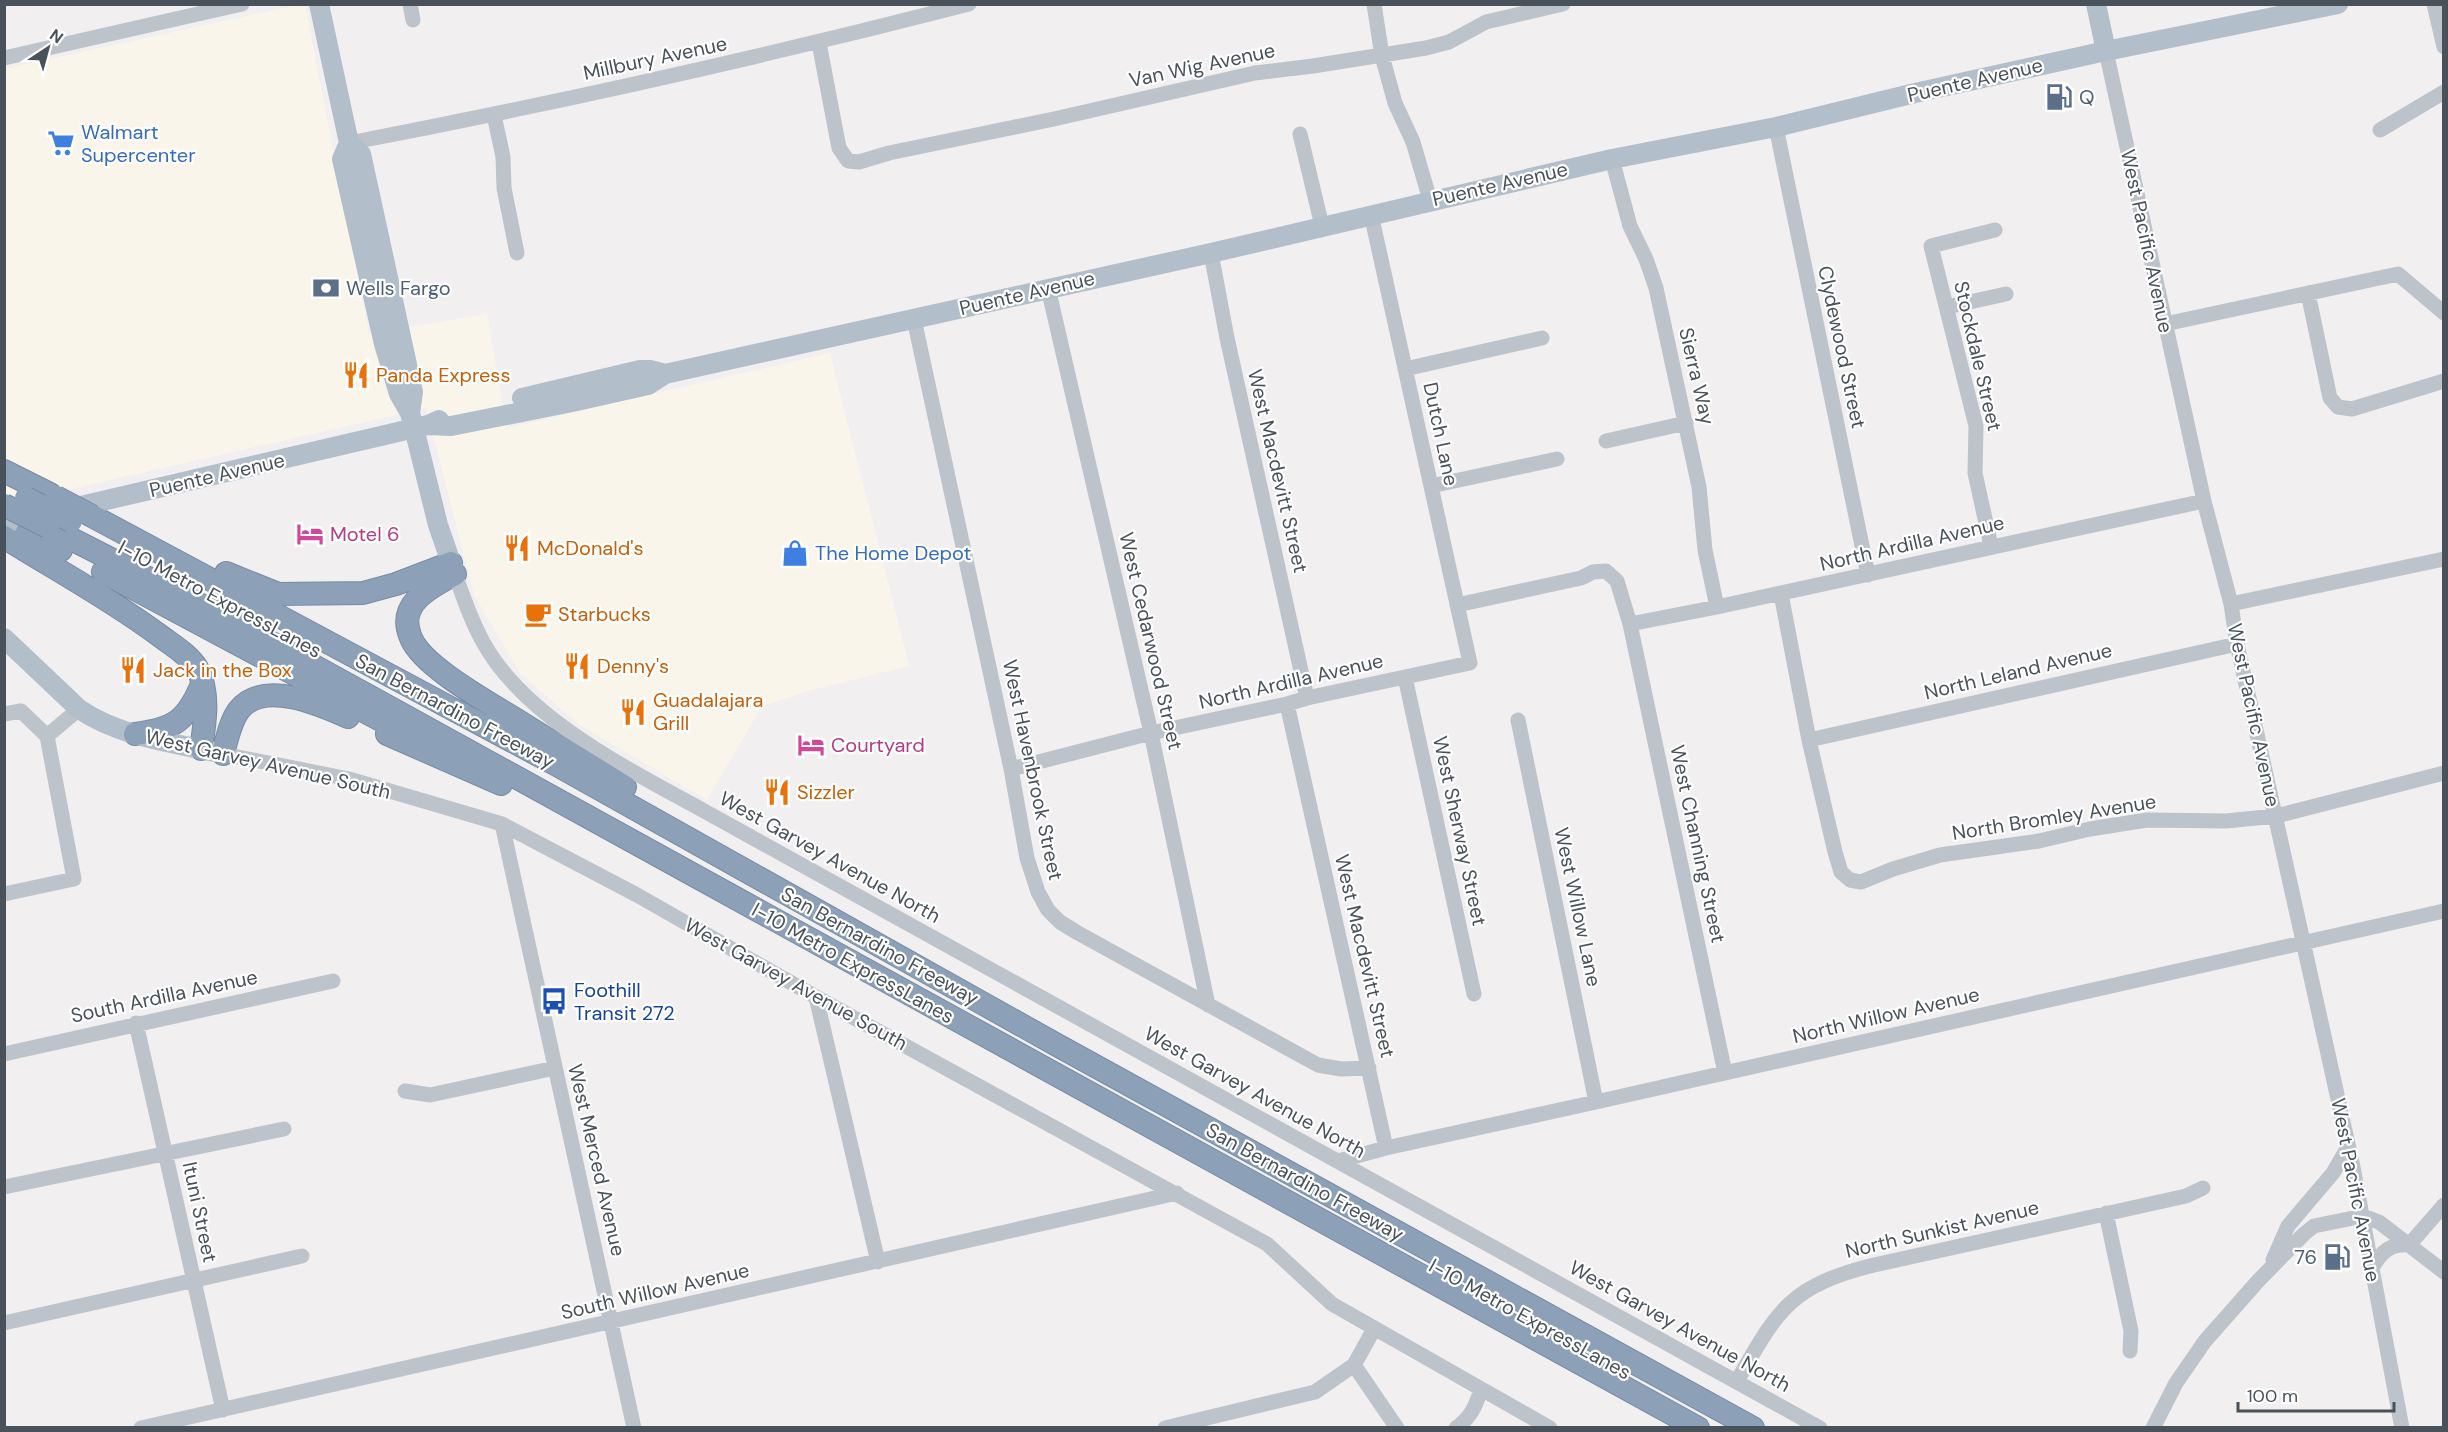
<svg xmlns="http://www.w3.org/2000/svg" width="2448" height="1432" viewBox="0 0 2448 1432" font-family="'DM Sans',sans-serif">
  <rect width="100%" height="100%" fill="#f1efef"/>
  <!-- commercial -->
  <path fill="#faf5ea" d="M297,5H305L369,334L487,314L507,428L830,353L909,666L808,691L762,706L707,800L578,724L520,673L474,595L426,408L5,504L4,69Z"/>
  <g fill="none" stroke-linecap="round" stroke-linejoin="round">
    <defs>
      <path id="highway" d="M4,471L50,494
        M92,516L557,765L1057,1045L1753,1428
        M48,527L230,620L385,705L1698,1428
        M27,532L61,550
        M4,537C57,570 113,601 163,638C175,647 189,655 197,668C210,692 205,723 201,749
        M103,572L405,733
        M226,573L278,594L363,593L396,584L451,563
        M455,574C430,587 396,604 411,638C423,668 495,706 523,724C557,745 591,766 625,787
        M135,734C174,729 187,721 202,684
        M387,734L501,784
        M223,754C227,739 230,722 239,710C263,679 321,705 348,717"/>
    </defs>
    <!-- highway casing -->
    <use href="#highway" stroke="#778ca4" stroke-width="24"/>
    <!-- minor -->
    <path stroke="#bcc3ca" stroke-width="15" d="M410,4L413,20
      M1374,4L1382,56L1395,103L1413,142L1430,200
      M2434,4L2444,47
      M819,43L839,148L848,161L859,162L889,153L1054,119L1255,73L1313,66L1426,48L1449,42L1486,22L1563,4
      M2106,51L2204,501L2231,604L2237,644L2352,1162L2402,1428
      M4,58L242,4
      M494,115L503,157L504,188L517,253
      M1776,127L1868,575
      M2380,130L2444,92
      M1300,134L1322,226
      M349,143C557,103 763,57 969,4
      M1612,159L1630,226L1646,259L1656,288L1699,487L1705,550L1717,607
      M1211,253L1227,338L1307,698
      M1048,288L1151,733L1208,1005
      M2308,293L2330,398L2338,407L2352,409L2444,381
      M1947,307L2006,294
      M914,319L1011,769L1027,858L1038,892L1048,910L1060,922L1078,933L1318,1065L1341,1069L1369,1068
      M2165,324L2398,274L2444,313
      M1405,369L1542,338
      M1606,441L1686,423
      M1431,486L1557,459
      M1991,546L1975,473L1976,426L1931,246L1995,230
      M455,574C463,597 471,620 483,642C525,719 632,771 706,812L1820,1428
      M1781,594L1809,740L1835,852L1841,872L1850,880L1861,882L1893,869L1940,855L2039,841L2090,829L2147,820L2226,821L2276,816L2444,773
      M2231,604L2444,559
      M1457,605L1581,578L1593,572L1606,571L1617,581L1630,624L1725,1073
      M1630,624L1717,607L2204,501
      M1405,677L1474,994
      M1287,704L1386,1148
      M4,714L21,711L47,736
      M1518,720L1596,1102
      M1809,740L2237,644
      M223,754L349,779L502,824L637,895L816,997L1267,1244L1332,1304L1550,1428
      M1011,769L1151,733L1287,704L1307,698L1470,663L1371,214
      M502,824L634,1428
      M4,894L74,879L47,736L79,709
      M816,997L878,1262
      M136,1023L223,1410
      M4,1054L333,981
      M405,1091L430,1095L555,1068
      M1338,1161L1386,1148L1596,1102L2444,911
      M4,1187L284,1129
      M2106,1213L2131,1331L2130,1351
      M2409,1245L2444,1205
      M2273,1260L2288,1226L2333,1173L2348,1147
      M2372,1268C2381,1252 2391,1243 2409,1245
      M4,1323L302,1256
      M1354,1365L1397,1428
      M1737,1381C1778,1310 1789,1286 1874,1265L2186,1196L2203,1188
      M141,1428L1177,1193
      M1165,1428L1315,1392L1354,1365L1374,1329
      M1456,1428C1471,1417 1476,1406 1481,1389
      M2153,1428L2176,1383L2205,1341L2258,1281L2304,1234L2314,1226L2363,1216L2379,1222L2444,1272"/>
    <!-- major -->
    <path stroke="#b2beca" stroke-width="20" d="M319,4L349,143L342,159L384,344L399,394L410,413
      M2096,4L2106,51
      M349,143L361,154L413,392L410,413L414,428L438,525L455,574
      M522,398L640,370H650L665,374
      M428,425L451,426L572,402L648,385L665,374L1211,253L1612,159L1776,127L1915,93L2106,51L2338,4
      M68,509L428,425L439,420
      M4,523L36,516
      M4,638L79,709C119,736 168,742 215,752"/>
    <!-- highway -->
    <use href="#highway" stroke="#8ca1b8" stroke-width="22"/>
    <defs>
      <path id="highway-bridge" d="M56,497L92,516
        M26,498L71,521
        M4,505L48,527"/>
    </defs>
    <!-- highway-bridge casing -->
    <use href="#highway-bridge" stroke="#778ca4" stroke-width="24" stroke-linecap="butt"/>
    <!-- highway-bridge -->
    <use href="#highway-bridge" stroke="#8ca1b8" stroke-width="22"/>
  </g>
  <!-- icons -->
  <defs>
    <symbol id="fuel-bare" viewBox="-9 -9 18 18"><path d="M-5.5-6h7V0h2V4h1.3V-2.5L3-4.5l.8-.8L6-3V5H2.5V1h-1V6h-7ZM-4.2-4.7v3.2H.2V-4.7Z" fill="#5c6f8a" stroke="#fff" stroke-width="2.5" paint-order="stroke"/></symbol>
    <symbol id="supermarket-bare" viewBox="-9 -9 18 18"><path d="M-6-5.5h2.5l.6 2H6L4.5 2H-2.5L-4.4-4H-6ZM-1.5 3.2a1.3 1.3 0 1 0 .1 0ZM3 3.2a1.3 1.3 0 1 0 .1 0Z" fill="#3f7fe0" stroke="#fff" stroke-width="2.5" paint-order="stroke"/></symbol>
    <symbol id="bank-bare" viewBox="-9 -9 18 18"><path d="M-6-4H6V4H-6ZM0-2.3a2.3 2.3 0 1 0 0 4.6a2.3 2.3 0 1 0 0-4.6Z" fill="#5c6f8a" stroke="#fff" stroke-width="2.5" paint-order="stroke"/></symbol>
    <symbol id="restaurant-bare" viewBox="-9 -9 18 18"><path d="M-5-6h1v4h1v-4h1v4h1v-4h1v5L-1.5 .5V6h-2V.5L-5-1ZM5-6V6H3V1.5H1.5Q1.5-4 5-6Z" fill="#e8710a" stroke="#fff" stroke-width="2.5" paint-order="stroke"/></symbol>
    <symbol id="hotel-bare" viewBox="-9 -9 18 18"><path d="M-6-4.5h1.5V1H6V5H4.5V3h-9V5H-6ZM-4 0a1.8 1.8 0 1 1 3.6 0ZM.5 0V-2.5h3Q6-2.5 6 0Z" fill="#d1479c" stroke="#fff" stroke-width="2.5" paint-order="stroke"/></symbol>
    <symbol id="shop-bare" viewBox="-9 -9 18 18"><path d="M-5-2.5h2.3a2.7 3.5 0 0 1 5.4 0H5L5.5 6h-11ZM-1.5-2.5h3a1.5 2.3 0 0 0-3 0Z" fill="#3f7fe0" stroke="#fff" stroke-width="2.5" paint-order="stroke"/></symbol>
    <symbol id="cafe-bare" viewBox="-9 -9 18 18"><path d="M-5.5-4.5H6V0H3Q3 3.5 0 3.5H-2.5Q-5.5 3.5-5.5 0ZM3-3.2v2h1.7v-2ZM-6 4.5H4V6H-6Z" fill="#e8710a" stroke="#fff" stroke-width="2.5" paint-order="stroke"/></symbol>
    <symbol id="bus-bare" viewBox="-9 -9 18 18"><path d="M-5-6H5V4H4V6H2V4H-2V6H-4V4H-5ZM-3.5-4V0h7V-4ZM-3.5 1.2v1.5H-2V1.2ZM2 1.2v1.5H3.5V1.2Z" fill="#1a4fb4" stroke="#fff" stroke-width="2.5" paint-order="stroke"/></symbol>
  </defs>
  <g fill-rule="evenodd">
    <use href="#fuel-bare" x="2040" y="78" width="38" height="38"/>
    <use href="#supermarket-bare" x="42" y="124" width="38" height="38"/>
    <use href="#bank-bare" x="307" y="269" width="38" height="38"/>
    <use href="#restaurant-bare" x="337" y="356" width="38" height="38"/>
    <use href="#hotel-bare" x="291" y="515" width="38" height="38"/>
    <use href="#restaurant-bare" x="498" y="529" width="38" height="38"/>
    <use href="#shop-bare" x="776" y="534" width="38" height="38"/>
    <use href="#cafe-bare" x="519" y="595" width="38" height="38"/>
    <use href="#restaurant-bare" x="558" y="647" width="38" height="38"/>
    <use href="#restaurant-bare" x="114" y="651" width="38" height="38"/>
    <use href="#restaurant-bare" x="614" y="693" width="38" height="38"/>
    <use href="#hotel-bare" x="792" y="726" width="38" height="38"/>
    <use href="#restaurant-bare" x="758" y="773" width="38" height="38"/>
    <use href="#bus-bare" x="535" y="982" width="38" height="38"/>
    <use href="#fuel-bare" x="2318" y="1238" width="38" height="38"/>
  </g>
  <g text-anchor="middle" dominant-baseline="central" stroke-width="4.5" stroke-linejoin="round" paint-order="stroke">
    <!-- street labels -->
    <g font-size="20" fill="#49525a" stroke="#fff">
      <text transform="translate(655 58) rotate(-12)">Millbury Avenue</text>
      <text transform="translate(1202 65) rotate(-12)">Van Wig Avenue</text>
      <text transform="translate(1975 80) rotate(-13)">Puente Avenue</text>
      <text transform="translate(1500 184) rotate(-13)">Puente Avenue</text>
      <text transform="translate(2147 241) rotate(78)">West Pacific Avenue</text>
      <text transform="translate(1027 293) rotate(-13)">Puente Avenue</text>
      <text transform="translate(1842 347) rotate(78)">Clydewood Street</text>
      <text transform="translate(1978 356) rotate(77)">Stockdale Street</text>
      <text transform="translate(1697 376) rotate(77)">Sierra Way</text>
      <text transform="translate(1441 434) rotate(78)">Dutch Lane</text>
      <text transform="translate(1278 471) rotate(77)">West Macdevitt Street</text>
      <text transform="translate(217 475) rotate(-13)">Puente Avenue</text>
      <text transform="translate(1912 543) rotate(-13)">North Ardilla Avenue</text>
      <text transform="translate(220 599) rotate(28)">I-10 Metro ExpressLanes</text>
      <text transform="translate(1151 641) rotate(77)">West Cedarwood Street</text>
      <text transform="translate(2018 671) rotate(-13)">North Leland Avenue</text>
      <text transform="translate(1291 681) rotate(-13)">North Ardilla Avenue</text>
      <text transform="translate(455 711) rotate(28)">San Bernardino Freeway</text>
      <text transform="translate(2254 715) rotate(78)">West Pacific Avenue</text>
      <text transform="translate(268 764) rotate(13)">West Garvey Avenue South</text>
      <text transform="translate(1033 770) rotate(78)">West Havenbrook Street</text>
      <text transform="translate(2054 817) rotate(-9)">North Bromley Avenue</text>
      <text transform="translate(1460 831) rotate(78)">West Sherway Street</text>
      <text transform="translate(1698 844) rotate(78)">West Channing Street</text>
      <text transform="translate(830 857) rotate(29)">West Garvey Avenue North</text>
      <text transform="translate(1578 907) rotate(78)">West Willow Lane</text>
      <text transform="translate(880 946) rotate(29)">San Bernardino Freeway</text>
      <text transform="translate(1365 956) rotate(77)">West Macdevitt Street</text>
      <text transform="translate(853 963) rotate(29)">I-10 Metro ExpressLanes</text>
      <text transform="translate(796 984) rotate(29)">West Garvey Avenue South</text>
      <text transform="translate(164 996) rotate(-12)">South Ardilla Avenue</text>
      <text transform="translate(1886 1015) rotate(-13)">North Willow Avenue</text>
      <text transform="translate(1255 1092) rotate(29)">West Garvey Avenue North</text>
      <text transform="translate(597 1160) rotate(77)">West Merced Avenue</text>
      <text transform="translate(1305 1182) rotate(29)">San Bernardino Freeway</text>
      <text transform="translate(2356 1190) rotate(79)">West Pacific Avenue</text>
      <text transform="translate(200 1212) rotate(78)">Ituni Street</text>
      <text transform="translate(1942 1229) rotate(-13)">North Sunkist Avenue</text>
      <text transform="translate(655 1291) rotate(-13)">South Willow Avenue</text>
      <text transform="translate(1530 1319) rotate(29)">I-10 Metro ExpressLanes</text>
      <text transform="translate(1680 1326) rotate(29)">West Garvey Avenue North</text>
    </g>
    <!-- service labels -->
    <g font-size="20" fill="#4e5e75" stroke="#fff" text-anchor="start">
      <text x="2079" y="97">Q</text>
      <text x="346" y="288">Wells Fargo</text>
      <text x="2317" y="1257" text-anchor="end">76</text>
    </g>
    <!-- shop labels -->
    <g font-size="20" fill="#366cbe" stroke="#fff" text-anchor="start">
      <text x="81" y="132">Walmart<tspan x="81" dy="23">Supercenter</tspan></text>
      <text x="815" y="553">The Home Depot</text>
    </g>
    <!-- food labels -->
    <g font-size="20" fill="#c56008" stroke="#fff" text-anchor="start">
      <text x="376" y="375">Panda Express</text>
      <text x="537" y="548">McDonald's</text>
      <text x="558" y="614">Starbucks</text>
      <text x="597" y="666">Denny's</text>
      <text x="153" y="670">Jack in the Box</text>
      <text x="653" y="700">Guadalajara<tspan x="653" dy="23">Grill</tspan></text>
      <text x="797" y="792">Sizzler</text>
    </g>
    <!-- hotel labels -->
    <g font-size="20" fill="#b23c85" stroke="#fff" text-anchor="start">
      <text x="330" y="534">Motel 6</text>
      <text x="831" y="745">Courtyard</text>
    </g>
    <!-- transit labels -->
    <g font-size="20" fill="#164399" stroke="#fff" text-anchor="start">
      <text x="574" y="990">Foothill<tspan x="574" dy="23">Transit 272</tspan></text>
    </g>
  </g>
  <!-- border -->
  <rect width="2448" height="1432" fill="none" stroke="#49525a" stroke-width="12"/>
  <!-- north arrow -->
  <g transform="translate(48 48) rotate(36)" stroke="#ffffff" stroke-width="4.5" paint-order="stroke">
  <path d="M0-4.5L10 22L0 15L-10 22Z" fill="#49525a"/>
  <text y="-9" font-size="16" font-weight="bold" text-anchor="middle" fill="#49525a">N</text>
  </g>
  <!-- scale -->
  <path d="M2238 1402v9h156v-9" fill="none" stroke="#49525a" stroke-width="3"/>
  <text x="2247" y="1402" font-size="18" fill="#49525a" stroke="#ffffff" stroke-width="4.5" paint-order="stroke">100 m</text>
</svg>
